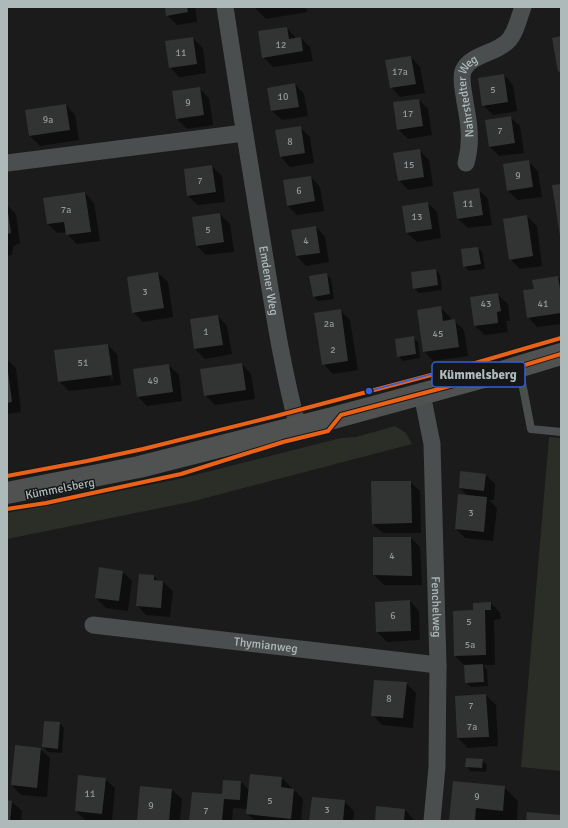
<svg xmlns="http://www.w3.org/2000/svg" width="568" height="828" viewBox="0 0 568 828" font-family="Signika,sans-serif">
  <rect width="100%" height="100%" fill="#1b1b1b"/>
  <!-- green -->
  <path fill="#2b2e27" d="M395,426L406,433L412,444L190,502L7,539V513L179,479L341,438L356,437Z
    M549,437L561,438V771L521,767Z"/>
  <!-- shadow -->
  <path fill="#0007" fill-rule="evenodd" d="M166,7H195L197,22L177,25L167,15Z
    M256,7H306L307,12L266,19L256,9Z
    M287,28L296,38H301L310,47L313,61L273,67L263,57Z
    M193,38L203,48L206,73L179,77L170,67Z
    M411,57L420,67L425,93L400,97L391,87Z
    M504,75L513,85L517,111L493,115L483,105Z
    M295,84L304,94L308,116L282,120L272,111Z
    M200,89L209,98L213,125L187,129L177,119Z
    M419,100L428,109L432,135L408,139L398,129Z
    M66,105L75,115L79,140L40,146L30,136Z
    M510,117L520,126L524,153L499,156L490,147Z
    M300,127L310,137L314,163L290,167L281,157Z
    M419,150L429,160L433,186L408,190L399,180Z
    M528,161L538,171L542,197L518,200L508,191Z
    M212,166L222,176L225,202L198,205L188,196Z
    M311,177L320,187L324,211L297,215L287,205Z
    M478,189L488,199L492,225L468,228L458,219Z
    M85,193L94,203L100,241L77,244L67,234V232L57,233L48,224Z
    M428,203L437,212L441,238L417,242L407,233Z
    M7,205L16,214L20,243L17,244L13,247L12,255L7,256Z
    M220,214L230,224L234,252L206,255L197,246Z
    M527,216L537,226L542,266L520,269L510,259Z
    M316,227L325,237L329,262L306,266L297,256Z
    M478,248L482,252L485,269L469,271L464,266Z
    M435,270L440,274L442,290L419,293L414,288Z
    M158,273L168,282L173,317L143,322L133,312Z
    M326,274L331,279L334,299L318,301L314,297Z
    M558,277L561,280V324L537,327L528,317L535,289Z
    M498,295L508,304L510,321H506L508,332L485,335L475,326Z
    M440,307L450,317L451,321H454L464,330L468,356L433,361L424,351Z
    M340,310L350,320L358,370L333,374L323,364Z
    M218,316L227,326L232,354L205,359L195,349L191,320Z
    M413,338L418,342L420,358L403,361L398,356Z
    M108,345L117,354L121,385L69,391L59,381ZM108,354H110L113,380H111Z
    M7,360L16,368L21,412L7,414Z
    M242,364L251,374L255,399L215,405L205,395Z
    M169,365L179,375L182,401L147,406L137,396Z
    M486,475L495,484L494,500H489L497,508L493,541L465,538L456,529L468,496L460,488Z
    M410,482L420,491L421,533H383L373,524Z
    M411,538L420,547L422,585H384L374,575Z
    M123,572L132,581L128,611L106,608L96,598Z
    M153,576L159,581L163,582L173,591L170,617L146,615L137,605Z
    M410,601L419,611L420,640L387,642L377,632L376,603Z
    M491,603L500,613L501,619L494,620L495,665H483L487,670L488,686L471,687L466,682L465,666L455,656L474,611Z
    M406,683L416,693L413,728L382,725L373,715Z
    M486,695L496,705L498,746L468,748L458,738L456,697Z
    M60,723L64,728L62,753L48,752L43,747Z
    M15,746L40,749L50,758L47,797L21,795L12,785Z
    M482,760L487,765L486,772L470,771L466,766Z
    M251,775L282,778L292,788L291,789L294,790L303,799L301,821H255L247,814L248,809L233,808L232,821H190L223,795L224,781L241,782L250,791Z
    M105,779L115,788L112,821H86L76,811Z
    M504,787L518,801L517,821H450Z
    M172,790L182,799L180,821H139L138,819Z
    M7,801L12,802L22,811L21,821H7Z
    M344,801L354,811L353,821H310Z
    M405,810L414,820V821H376Z"/>
  <!-- building -->
  <path fill="#323333" d="M165,7H187L188,12L166,16Z
    M287,27L289,39L301,37L303,51L262,58L258,31Z
    M561,36V71L558,72L552,38Z
    M193,37L197,64L169,68L165,41Z
    M411,56L416,84L390,88L385,60Z
    M504,74L508,102L482,106L478,78Z
    M295,83L299,107L271,111L267,88Z
    M200,87L204,115L176,119L172,91Z
    M419,99L423,126L397,130L393,102Z
    M66,104L70,130L29,136L25,110Z
    M511,116L515,143L489,147L485,120Z
    M301,126L305,153L280,157L275,130Z
    M420,149L424,177L398,181L393,153Z
    M529,160L533,187L507,191L503,164Z
    M212,165L216,192L187,196L184,169Z
    M311,176L315,201L287,206L283,180Z
    M561,184V236H560L552,185Z
    M479,188L483,215L457,219L453,192Z
    M85,192L91,232L66,235L64,222L47,224L43,198Z
    M428,202L432,229L406,233L402,206Z
    M7,212H8L11,233L7,234Z
    M220,213L224,242L196,246L192,217Z
    M527,215L533,256L509,260L503,219Z
    M316,226L320,253L296,256L291,230Z
    M478,247L481,264L463,267L461,249Z
    M436,269L438,285L413,289L411,272Z
    M158,272L164,308L132,313L127,277Z
    M327,273L330,294L313,297L309,276Z
    M558,276L561,295V313L527,318L523,290L534,289L532,280Z
    M498,293L501,311L497,312L498,323L474,326L470,297Z
    M441,306L443,321L455,319L459,347L423,352L417,310Z
    M341,309L348,361L322,365L314,313Z
    M218,315L223,345L194,349L190,319Z
    M414,336L416,354L397,357L395,339Z
    M108,344L112,375L58,382L54,350Z
    M242,363L246,390L204,396L200,369Z
    M169,364L173,392L137,397L133,369Z
    M7,371H8L12,402L7,403Z
    M460,471L486,474L484,491L459,488Z
    M371,481H411L412,523L372,524Z
    M458,494L487,497L484,532L455,529Z
    M373,537H411L412,576L373,575Z
    M99,567L123,571L119,601L95,598Z
    M139,574L154,575V580L163,581L161,608L136,606Z
    M410,600L411,631L376,632L375,602Z
    M491,602V610H485L486,655L454,656L453,611L473,610V603Z
    M483,664L484,682L465,683L464,665Z
    M374,680L407,682L403,718L371,716Z
    M486,694L489,737L457,738L455,696Z
    M44,721L60,722L58,749L42,747Z
    M15,745L41,748L37,788L11,785Z
    M466,758L483,759L482,768L465,767Z
    M250,774L282,777L281,787L294,789L291,819L246,814Z
    M78,775L106,778L102,814L75,811Z
    M223,780L241,781L240,800L224,799L222,821H189L192,792L222,794Z
    M453,781L505,786L503,811L476,808L475,821H449Z
    M140,786L172,789L169,821H150L137,820Z
    M312,797L345,800L343,821H309Z
    M7,800L12,801L10,821H7Z
    M376,806L405,809L404,821H375Z
    M527,812L561,815V821H526Z"/>
  <g fill="none" stroke-linecap="round" stroke-linejoin="round">
    <!-- lane -->
    <path stroke="#4b4e4e" stroke-width="8" d="M519,367L531,429L561,432"/>
    <!-- street -->
    <g stroke="#4b4e4e" stroke-width="17">
      <path id="s1" d="M225,7C237,87 250,166 263,246C273,307 282,368 298,427"/>
      <path d="M7,163L244,133"/>
      <path id="s2" d="M466,163C472,142 469,123 465,102C464,92 460,81 463,71C470,54 496,54 508,41C516,33 519,17 523,7"/>
      <path id="s3" d="M422,394L432,444L438,665L437,767L432,821"/>
      <path id="s4" d="M93,625L438,665"/>
    </g>
    <!-- secondary -->
    <path stroke="#505252" stroke-width="22" d="M7,493L139,467L333,418L495,374L561,354"/>
    <defs>
      <path id="cycleway" d="M7,476L87,461L143,449L276,416L465,366L561,338
        M7,509L46,503L181,474L283,442L328,431L341,415L495,374L561,354"/>
    </defs>
    <!-- cycleway casing -->
    <use href="#cycleway" stroke="#151717" stroke-width="6"/>
    <!-- cycleway -->
    <use href="#cycleway" stroke="#ea6118" stroke-width="4"/>
  </g>
  <g text-anchor="middle" dominant-baseline="central" stroke-width="3" stroke-linejoin="round" paint-order="stroke">
    <!-- number labels -->
    <g font-size="10" fill="#8f9898">
      <text x="281" y="45">12</text>
      <text x="181" y="53">11</text>
      <text x="400" y="72">17a</text>
      <text x="493" y="90">5</text>
      <text x="283" y="97">10</text>
      <text x="188" y="103">9</text>
      <text x="408" y="114">17</text>
      <text x="48" y="120">9a</text>
      <text x="500" y="131">7</text>
      <text x="290" y="142">8</text>
      <text x="409" y="165">15</text>
      <text x="518" y="176">9</text>
      <text x="200" y="181">7</text>
      <text x="299" y="191">6</text>
      <text x="468" y="204">11</text>
      <text x="66" y="210">7a</text>
      <text x="417" y="217">13</text>
      <text x="208" y="230">5</text>
      <text x="306" y="241">4</text>
      <text x="145" y="292">3</text>
      <text x="486" y="304">43</text>
      <text x="543" y="304">41</text>
      <text x="329" y="324">2a</text>
      <text x="206" y="332">1</text>
      <text x="438" y="334">45</text>
      <text x="333" y="350">2</text>
      <text x="83" y="363">51</text>
      <text x="153" y="381">49</text>
      <text x="471" y="513">3</text>
      <text x="392" y="556">4</text>
      <text x="393" y="616">6</text>
      <text x="469" y="622">5</text>
      <text x="470" y="645">5a</text>
      <text x="389" y="699">8</text>
      <text x="471" y="706">7</text>
      <text x="472" y="727">7a</text>
      <text x="90" y="794">11</text>
      <text x="477" y="797">9</text>
      <text x="270" y="801">5</text>
      <text x="151" y="806">9</text>
      <text x="327" y="810">3</text>
      <text x="206" y="811">7</text>
    </g>
    <!-- street labels -->
    <g font-size="12" fill="#aebaba" stroke="#151717">
      <text stroke="none"><textPath href="#s2" startOffset="69">Nahrstedter Weg</textPath></text>
      <text stroke="none"><textPath href="#s1" startOffset="277">Emdener Weg</textPath></text>
      <text transform="translate(60 489) rotate(-11)">Kümmelsberg</text>
      <text stroke="none"><textPath href="#s3" startOffset="214">Fenchelweg</textPath></text>
      <text stroke="none"><textPath href="#s4" startOffset="174">Thymianweg</textPath></text>
    </g>
  </g>
  <!-- callouts -->
  <path fill="none" stroke="#335ed4" stroke-width="1.5" d="M369 391L432 374"/>
  <circle fill="#335ed4" stroke="#151717" stroke-width="1.5" cx="369" cy="391" r="4"/>
  <rect fill="#151717" stroke="#335ed4" stroke-width="1.5" x="432" y="362" width="93" height="25" rx="4"/>
  <g font-size="13" text-anchor="middle" font-weight="bold" fill="#aebaba">
    <text x="478" y="379">Kümmelsberg</text>
  </g>
  <!-- border -->
  <rect width="568" height="828" fill="none" stroke="#aebaba" stroke-width="16"/>
</svg>
